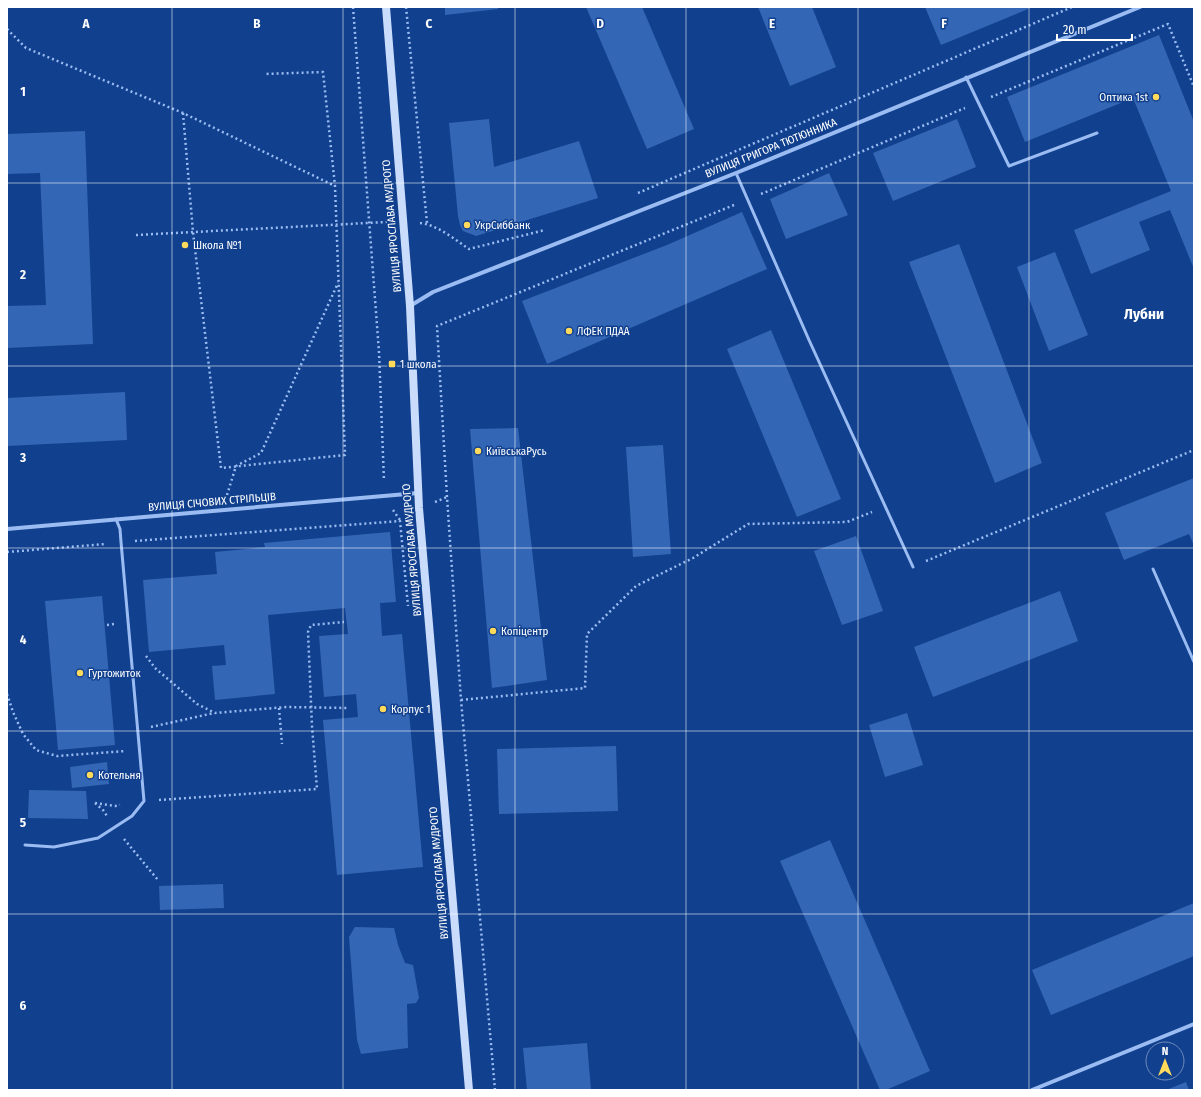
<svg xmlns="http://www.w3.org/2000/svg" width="1201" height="1097" viewBox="0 0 1201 1097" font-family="'Fira Sans Condensed',sans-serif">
  <rect width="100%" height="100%" fill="#11408e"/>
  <!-- building -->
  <path fill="#3466b6" d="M445,7H498V9L445,15Z
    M586,7H642L694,129L647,149Z
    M758,7H812L836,67L790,86Z
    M925,7H1033L941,45Z
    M1159,35L1194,122V269L1170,210L1139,222L1150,250L1091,274L1074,230L1171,191L1133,98L1025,142L1007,97Z
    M489,119L494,167L579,141L598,198L476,236L463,231L460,225L458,216L449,123Z
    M957,119L976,167L893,201L873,153Z
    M85,131L93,344L7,348V306L46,305L40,173L7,174V134Z
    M829,173L848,215L786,239L770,199Z
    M742,212L767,269L547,364L522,301L667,245Z
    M959,244L1042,463L995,483L909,262Z
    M1055,252L1088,335L1049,351L1017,267Z
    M771,330L841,499L797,517L727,349Z
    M125,392L127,440L7,446V398Z
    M518,428L547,680L492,688L470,429Z
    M663,445L671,554L633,557L626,447Z
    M1194,478V546L1189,534L1124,560L1105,513Z
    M390,532L396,602L380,603L382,636L402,634L423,867L337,875L323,720L358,717L356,694L324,697L319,636L348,634L345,608L268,615L275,694L215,700L212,666L226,665L224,645L149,652L143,580L217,574L215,552L265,547L264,543Z
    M856,536L883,611L842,625L814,551Z
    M1060,591L1078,641L933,697L914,647Z
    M102,596L115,745L58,750L45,601Z
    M907,713L923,765L885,777L869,725Z
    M616,746L618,811L499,814L497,749Z
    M107,762L109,784L72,788L70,767Z
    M29,790L86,791L88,819L28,818Z
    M830,840L930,1071L886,1090H880L780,861Z
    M223,884L224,908L160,910L159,886Z
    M1194,903V956L1051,1015L1032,970Z
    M355,927L394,928L398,945L405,963L413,965L419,998L416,1003L407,1004L408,1048L361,1054L357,1040L349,937Z
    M587,1043L591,1090H527L523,1048Z
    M1186,1082L1189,1090H1166Z"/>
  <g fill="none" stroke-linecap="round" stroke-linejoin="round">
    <!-- path -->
    <path stroke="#9abcf2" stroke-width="2.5" stroke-dasharray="2 3" stroke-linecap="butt" d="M353,7L379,352L384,481
      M406,7L427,223
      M7,29L26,48L183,113L335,186
      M991,97L1168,24L1194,87
      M183,113L193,232L221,468L345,455L335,186L323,72L264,74
      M638,193L1072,7
      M761,194L965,108
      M420,223C438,225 454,239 469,249L545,230
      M136,235L387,222
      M227,495L236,466L261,453L338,283
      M435,502L447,497
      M393,510L400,520
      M135,541L400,521L408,606
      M7,552L106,544
      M926,561L1194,450
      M107,625L114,624
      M146,656L155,668L197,704L215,713L286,707L349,708
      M7,694L13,712L23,734L36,750L57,756L126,751
      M461,700L585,688L587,634L636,586L693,558L748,524L847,522L872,512
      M279,708L282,744
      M151,727L214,713
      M159,800L317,789L312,726L308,632L311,625L344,622
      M95,803L115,806L120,805
      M95,803L103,810L107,816
      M124,839L158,880
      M495,1090L461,700L447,497L437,326L734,205"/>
    <!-- lane -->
    <path stroke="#9abcf2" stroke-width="3" d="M966,77L1009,166L1097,133
      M736,173L809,340L913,567
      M1153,569L1194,662
      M25,845L54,847L98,838L132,816L144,801L121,542L120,529L116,519"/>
    <!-- street -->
    <path stroke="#9abcf2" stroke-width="4" d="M410,306L433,292L736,173L1140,7
      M7,529L418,493
      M1032,1090L1194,1024"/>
    <!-- secondary -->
    <path stroke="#c9dcfc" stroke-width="8" d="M386,7L410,306L419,508L469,1090"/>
  </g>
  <!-- grid -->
  <path fill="none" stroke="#fff" stroke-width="1" stroke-opacity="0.55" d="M172,7V1090M343,7V1090M515,7V1090M686,7V1090M858,7V1090M1029,7V1090M7,183H1194M7,366H1194M7,548H1194M7,731H1194M7,914H1194"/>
  <!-- markers -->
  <g fill="#ffda5b" stroke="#11408e" stroke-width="1.5">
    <circle cx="1156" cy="97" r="4"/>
    <circle cx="467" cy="225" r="4"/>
    <circle cx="185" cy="245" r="4"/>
    <circle cx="569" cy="331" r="4"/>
    <rect x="388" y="360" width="8" height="8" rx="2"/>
    <circle cx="478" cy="451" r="4"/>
    <circle cx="493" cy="631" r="4"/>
    <circle cx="80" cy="673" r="4"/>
    <circle cx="383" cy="709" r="4"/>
    <circle cx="90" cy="775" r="4"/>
  </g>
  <g text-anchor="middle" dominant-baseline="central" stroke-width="3" stroke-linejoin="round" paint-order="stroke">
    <!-- poi labels -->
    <g font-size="11" fill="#fff" stroke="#11408e" text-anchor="start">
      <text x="1148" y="97" text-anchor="end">Оптика 1st</text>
      <text x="475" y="225">УкрСиббанк</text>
      <text x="193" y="245">Школа №1</text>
      <text x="577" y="331">ЛФЕК ПДАА</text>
      <text x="400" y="364">1 школа</text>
      <text x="486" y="451">КиївськаРусь</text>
      <text x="501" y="631">Копіцентр</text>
      <text x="88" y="673">Гуртожиток</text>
      <text x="391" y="709">Корпус 1</text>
      <text x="98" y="775">Котельня</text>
    </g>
    <!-- street labels -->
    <g font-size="11" fill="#fff" stroke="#11408e">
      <text transform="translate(771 148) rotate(-22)">ВУЛИЦЯ ГРИГОРА ТЮТЮННИКА</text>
      <text transform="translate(392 226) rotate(-95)">ВУЛИЦЯ ЯРОСЛАВА МУДРОГО</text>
      <text transform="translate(212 502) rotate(-5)">ВУЛИЦЯ СІЧОВИХ СТРІЛЬЦІВ</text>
      <text transform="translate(412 550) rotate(-95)">ВУЛИЦЯ ЯРОСЛАВА МУДРОГО</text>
      <text transform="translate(439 873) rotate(-95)">ВУЛИЦЯ ЯРОСЛАВА МУДРОГО</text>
    </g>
    <!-- district labels -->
    <g font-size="15" font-weight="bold" fill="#fff" stroke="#11408e">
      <text x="1144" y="314">Лубни</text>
    </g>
  </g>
  <g font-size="13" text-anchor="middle" font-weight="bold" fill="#fff" stroke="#11408e" stroke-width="3" stroke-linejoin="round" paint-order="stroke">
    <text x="86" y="28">A</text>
    <text x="257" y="28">B</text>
    <text x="429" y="28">C</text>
    <text x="600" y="28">D</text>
    <text x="772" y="28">E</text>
    <text x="944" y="28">F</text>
    <text x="23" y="96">1</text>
    <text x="23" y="279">2</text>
    <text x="23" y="462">3</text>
    <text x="23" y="644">4</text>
    <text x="23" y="827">5</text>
    <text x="23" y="1010">6</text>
  </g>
  <!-- border -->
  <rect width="1201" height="1097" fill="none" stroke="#ffffff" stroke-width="16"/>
  <!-- north arrow -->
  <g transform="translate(1165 1061)"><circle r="19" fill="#11408e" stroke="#708cbb"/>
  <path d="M0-3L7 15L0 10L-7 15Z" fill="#ffda5b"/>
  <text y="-6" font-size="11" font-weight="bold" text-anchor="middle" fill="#ffffff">N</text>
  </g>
  <!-- scale -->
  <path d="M1057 34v6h75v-6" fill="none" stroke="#ffffff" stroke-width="2"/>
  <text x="1063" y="34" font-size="12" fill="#ffffff" stroke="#11408e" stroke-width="3" paint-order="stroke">20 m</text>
</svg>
